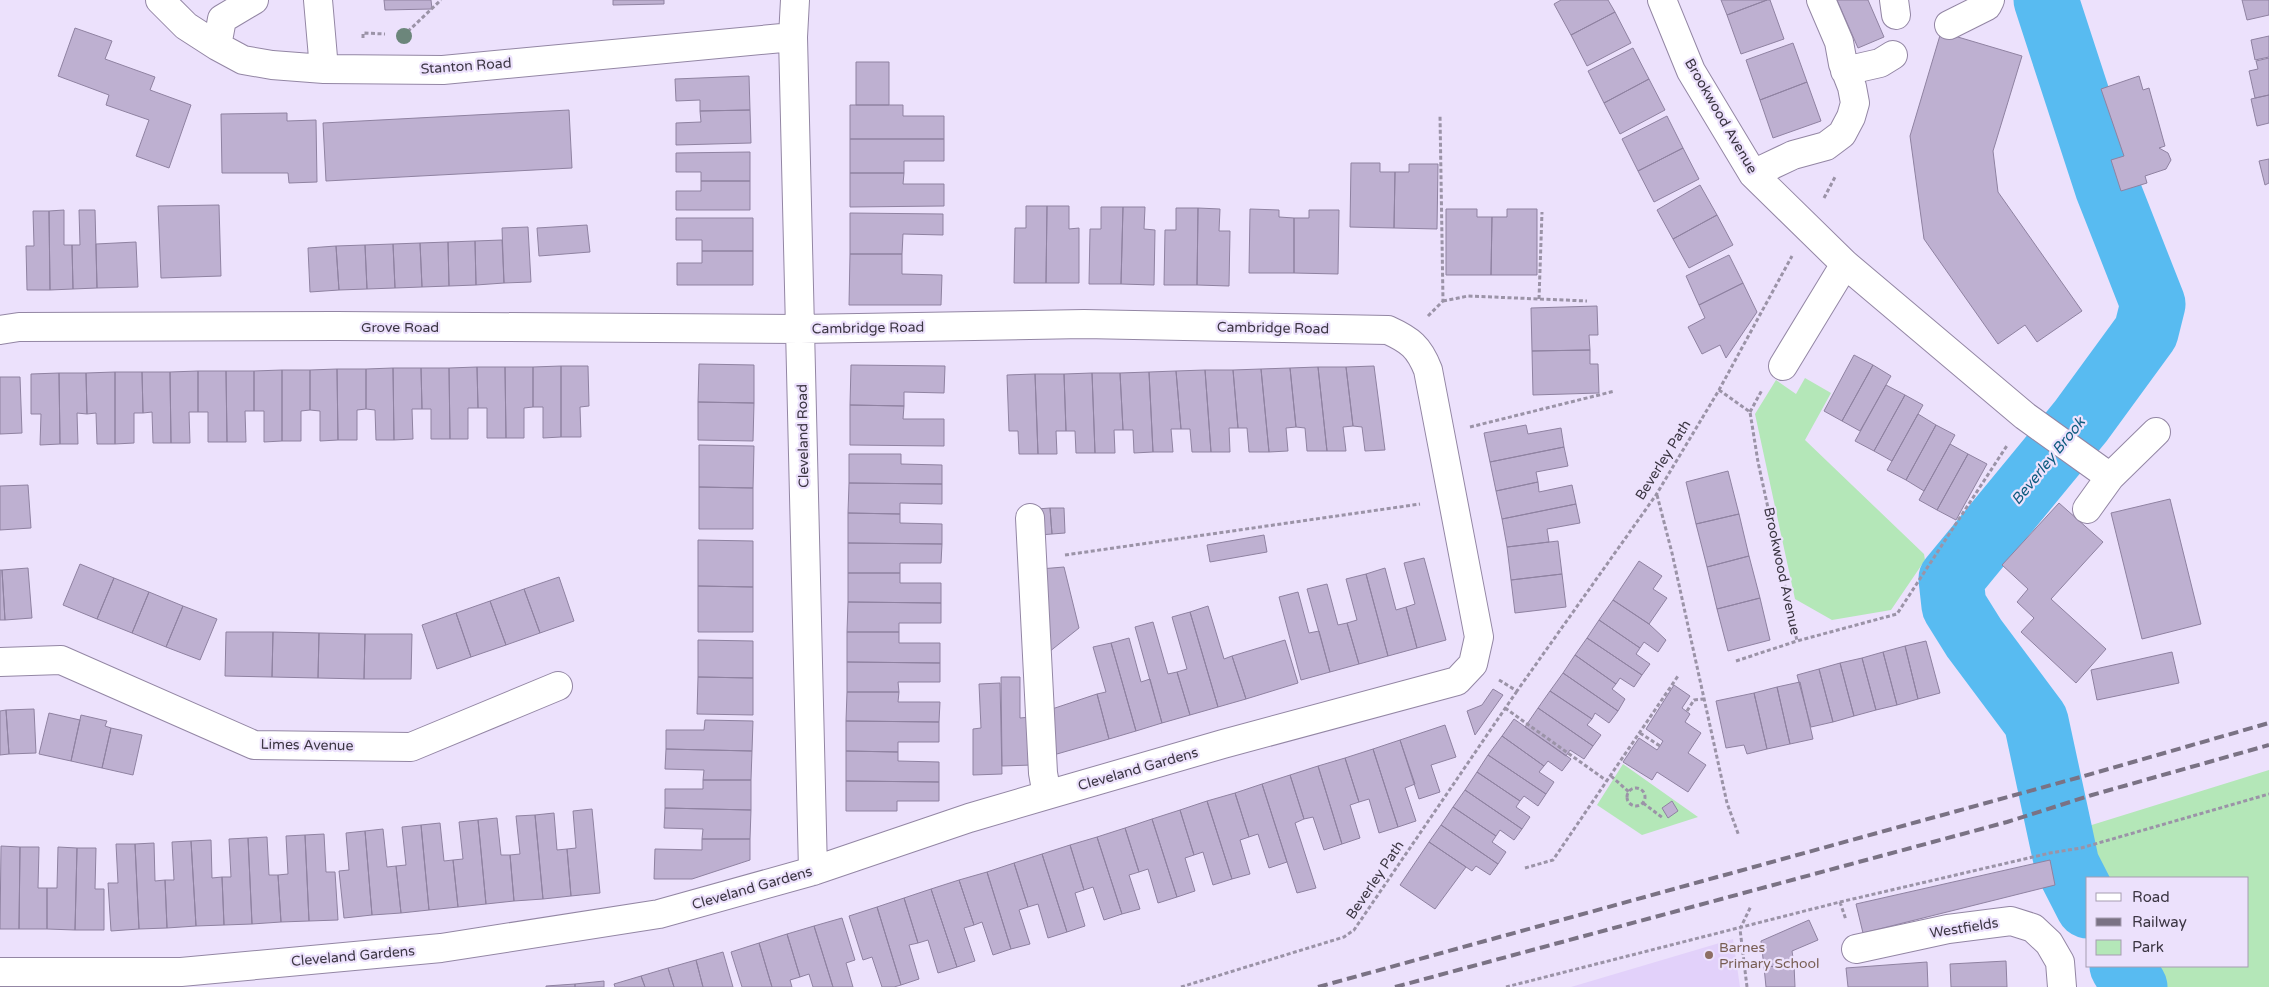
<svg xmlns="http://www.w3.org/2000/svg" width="2269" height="987" viewBox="0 0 2269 987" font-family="'Varela Round',sans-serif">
  <rect width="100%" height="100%" fill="#ece1fc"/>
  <!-- built -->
  <path fill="#e2d1fa" d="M1733,939L1740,987H1570H1571Z"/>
  <!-- green -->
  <path fill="#b4e7b8" d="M1805,378L1831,393L1805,440L1924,554L1925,560L1891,610L1832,620L1795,599L1755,414L1776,380L1796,394Z
    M1623,764L1698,817L1642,835L1597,805Z
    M2269,770V987H2153L2140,966H2248V878H2090L2078,853V832L2082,828Z"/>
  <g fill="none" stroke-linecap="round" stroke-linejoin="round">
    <!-- river -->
    <path stroke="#58bbf1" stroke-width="65" d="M2046,0L2107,187L2153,304L2146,332L2081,421L1951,579L1954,606L1974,638L2036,721L2067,865L2088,906
      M2122,966L2135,987"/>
  </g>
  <!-- building -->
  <path fill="#beb0d1" stroke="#8f82a1" d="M384,0H431L432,9L385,10Z
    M613,0H664V4L613,5Z
    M1561,0H1608L1615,12L1571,35L1554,4Z
    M1721,0H1767L1727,15Z
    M1767,0H1770L1784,39L1741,54L1727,15Z
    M1837,0H1868L1884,37L1858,48Z
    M2242,0H2269V15L2247,20Z
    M1615,12L1631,43L1587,66L1571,35Z
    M75,28L112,41L105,59L155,77L150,90L191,105L169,168L136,156L149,120L106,105L109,95L58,76Z
    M1941,32L2022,56L1993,151L1998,192L2082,311L2037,342L2025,325L1998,344L1924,239L1910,136Z
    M2269,36V57L2255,60L2251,40Z
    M1793,43L1807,82L1760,100L1746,60Z
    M1633,48L1649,79L1604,103L1588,71Z
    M2269,58V95L2255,98L2249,71L2258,69L2256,61Z
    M856,62H889V105H856Z
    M749,76L750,110L700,111V100L676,101L675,79Z
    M2139,76L2143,90L2149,88L2165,146L2159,148L2168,153L2171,160L2166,169L2145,176L2147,183L2121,191L2111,160L2124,156L2101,89Z
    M1649,79L1665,110L1620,134L1604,103Z
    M1807,82L1821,121L1773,138L1760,100Z
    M2269,95V123L2257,126L2251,99Z
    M850,105H903V116H944V139H850Z
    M569,110L572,168L326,181L323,123Z
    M750,110L751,143L676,145V123L701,122L700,111Z
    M287,113V121L316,120L317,182L289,183L288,173H222L221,114Z
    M1667,116L1683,148L1638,171L1622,139Z
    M850,139H944V161H904V173H850Z
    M1683,148L1699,179L1654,202L1638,171Z
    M750,152V181H701V172H676V153Z
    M2269,159V183L2265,185L2259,161Z
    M1351,163H1380V172H1395L1394,228L1350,227Z
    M1409,164H1438L1437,229L1394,228L1395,172H1409Z
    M850,173H904L903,184H944V206L850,207Z
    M701,181H750V210H676V191H701Z
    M1700,185L1717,215L1673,239L1657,210Z
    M219,205L221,276L161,278L158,206Z
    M1026,206H1047L1046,283H1014L1015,228H1026Z
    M1047,206H1069V229L1079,228V283H1046Z
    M1101,207H1123L1121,284H1089L1090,229H1101Z
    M1123,207H1145L1144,229L1155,230L1154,285L1121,284Z
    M1176,208H1198L1197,285H1164L1165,230H1176Z
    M1198,208L1220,209L1219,231H1230L1229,286L1197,285Z
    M1250,209L1279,210V217L1294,218V273H1249Z
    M1446,209H1477V217H1492L1491,275H1446Z
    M1507,209H1537V275H1491L1492,217H1507Z
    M64,210V245H72L73,289L50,290L49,211Z
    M79,210H95L97,288L73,289L72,245H80Z
    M1309,210H1339L1338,274L1294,273V218H1309Z
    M33,211H49L50,290H27L26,246H34Z
    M850,213L943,214V235L903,234L902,254H850Z
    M1717,215L1733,245L1689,268L1673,239Z
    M676,218H753V251H702V240H676Z
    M587,225L590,252L539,256L537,228Z
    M528,227L531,282L504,283L502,228Z
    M502,240L504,283L476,285L475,241Z
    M475,241L476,285L449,286L448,242Z
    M136,242L138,287L97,288L96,244Z
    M448,242L449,286L422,287L420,243Z
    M420,243L422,287L395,288L393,244Z
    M393,244L395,288L367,289L365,245Z
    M365,245L367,289L339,290L336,246Z
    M336,246L339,290L310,292L308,248Z
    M702,251H753V285H677V263H702Z
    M850,254H902V274L942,275L941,305H849Z
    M1729,255L1743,283L1699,305L1686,276Z
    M1743,283L1757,312L1726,358L1720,345L1702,354L1688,327L1705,318L1699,305Z
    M1597,306L1598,335H1589L1590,350L1532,351L1531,308Z
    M1590,350V364H1598L1599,393L1533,395L1532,351Z
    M1854,355L1873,365L1842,421L1824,411Z
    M699,364L754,365V403L698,402Z
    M851,365L945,366L944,393L904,392V406L850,405Z
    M1873,365L1891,376L1860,431L1842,421Z
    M561,366H588L589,406L580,407L581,437H561Z
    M561,366V437L543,438V407H533V367Z
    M1374,366L1385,450L1365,451L1362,427L1353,426L1346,367Z
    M477,367H505L506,438H487V408H478Z
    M477,367L478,408H468V439H450L449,368Z
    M505,367H533V407L524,408V438H506Z
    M1318,367H1346L1353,426L1343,427L1346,451H1327Z
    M1318,367L1327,451H1307L1305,428L1296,427L1290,368Z
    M393,368H421L422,409H412L413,439L394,440Z
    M393,368L394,440H376L375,410L366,409V369Z
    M421,368H449L450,439H431V409H422Z
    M1290,368L1296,427L1286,428L1288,451L1269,452L1261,369Z
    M337,369H366V409L357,410V440H338Z
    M337,369L338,440L320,441V411L310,410V370Z
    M1261,369L1269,452H1249L1247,428H1238L1233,370Z
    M282,370H310V410L301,411V441H282Z
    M282,370V441L264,442V411H254V371Z
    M1205,370H1233L1238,428H1229L1230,452H1211Z
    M1205,370L1211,452H1192L1190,429H1181L1176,371Z
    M198,371H226L227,442H208V412H198Z
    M198,371V412H189L190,443H171L170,372Z
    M226,371H254V411H245L246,442H227Z
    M1176,371L1181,429H1171L1173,452H1153L1149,372Z
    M115,372H142L143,413H134V443L115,444Z
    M115,372V444H97L96,413L87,414L86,373Z
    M142,372H170L171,443H153L152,412L143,413Z
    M1149,372L1153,452L1134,453L1133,430H1123L1120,373Z
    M59,373H86L87,414L77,413L78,444H60Z
    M59,373L60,444L40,445L41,414H31V374Z
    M1092,373H1120L1123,430H1114L1115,453H1095Z
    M1092,373L1095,453H1076L1075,431H1066L1064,374Z
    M1035,374H1064L1066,431H1056L1057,454H1038Z
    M1035,374L1038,454H1019L1018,431H1009L1007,375Z
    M0,377H20L22,433L0,434Z
    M1886,385L1905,395L1874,451L1855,441Z
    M1905,395L1923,405L1892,461L1874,451Z
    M698,402L754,403L753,441L698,440Z
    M850,405L904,406L903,419H944V446L850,445Z
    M1918,414L1936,425L1906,480L1887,470Z
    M1526,425L1528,434L1561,428L1564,447L1490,462L1484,433Z
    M1936,425L1955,435L1924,491L1906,480Z
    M1950,444L1968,454L1937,510L1919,500Z
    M699,445L754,446L753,488L699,487Z
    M1564,447L1568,466L1536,472L1538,482L1496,491L1490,462Z
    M849,454H901V464L942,465V484L849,483Z
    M1968,454L1987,464L1956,520L1937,510Z
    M1728,471L1739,514L1696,524L1686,482Z
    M1538,482L1539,492L1572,485L1576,504L1502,519L1496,491Z
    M849,483L942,484V504L900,503V514L848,513Z
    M28,485L31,528L0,530V486Z
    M699,487L753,488V529H699Z
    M2170,499L2201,624L2142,639L2111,513Z
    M2059,503L2103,542L2051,599L2106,649L2076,683L2021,632L2034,618L2017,602L2028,589L2002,565Z
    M1576,504L1580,523L1547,529L1549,542L1507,547L1502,519Z
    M1050,508L1052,534L1039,535L1037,509Z
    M1050,508H1064L1065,533L1052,534Z
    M848,513L900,514V523L942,524V544L848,543Z
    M1739,514L1749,556L1707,567L1696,524Z
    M1264,535L1267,552L1210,562L1207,545Z
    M698,540L753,541V587L698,586Z
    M1558,541L1562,574L1511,580L1507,547Z
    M848,543L942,544L941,563H900V573H848Z
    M1749,556L1760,598L1717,609L1707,567Z
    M1424,558L1446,640L1417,648L1406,607L1415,604L1404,563Z
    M1639,561L1662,576L1653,589L1667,598L1649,624L1613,600Z
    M80,564L114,578L97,619L63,605Z
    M1064,567L1079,628L1044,656L1040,569Z
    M28,568L32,618L5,620L2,570Z
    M1385,568L1396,610L1406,607L1417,648L1388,656L1366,574Z
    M0,570H2L5,620H0Z
    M848,573H900V583H941V603L848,602Z
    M1366,574L1388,656L1359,664L1347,623L1357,620L1346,579Z
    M1562,574L1566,607L1515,613L1511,580Z
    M559,577L574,621L540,633L524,589Z
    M114,578L149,592L132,633L97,619Z
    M1327,584L1338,625L1347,623L1359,664L1330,672L1307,589Z
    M698,586L753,587V632H698Z
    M524,589L540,633L506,645L490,601Z
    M149,592L183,606L166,647L132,633Z
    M1298,592L1309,633L1319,631L1330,672L1301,680L1279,597Z
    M1760,598L1770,640L1728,651L1717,609Z
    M1613,600L1649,624L1666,640L1658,652L1644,642L1640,648L1599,620Z
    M490,601L506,645L471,657L456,613Z
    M848,602L941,603V623H899V632H847Z
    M183,606L217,619L200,660L166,647Z
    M1208,606L1224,659L1232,656L1246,699L1218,707L1190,612Z
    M1190,612L1218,707L1190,715L1177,672L1187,669L1172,617Z
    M456,613L471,657L437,669L422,625Z
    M1599,620L1640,648L1636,654L1650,664L1642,675L1587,638Z
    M1153,622L1168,674L1177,672L1190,715L1162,723L1135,627Z
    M226,632H273L272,677L225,676Z
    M273,632L319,633L318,678L272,677Z
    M847,632H899V643H940V663L847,662Z
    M319,633L365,634L364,679L318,678Z
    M365,634H412L411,679H364Z
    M1129,638L1141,682L1150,679L1162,723L1136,731L1111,643Z
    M1587,638L1642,675L1634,687L1620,678L1616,684L1575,655Z
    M698,640L753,641V678L698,677Z
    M1285,640L1298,683L1246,699L1232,656Z
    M1926,641L1940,693L1918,699L1905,646Z
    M1111,643L1136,731L1109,739L1097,694L1106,692L1093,647Z
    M1905,646L1918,699L1897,705L1883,652Z
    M1883,652L1897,705L1876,710L1862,658Z
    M2172,652L2179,683L2097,700L2091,670Z
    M1575,655L1616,684L1612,689L1625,699L1618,711L1563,673Z
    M1862,658L1876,710L1854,716L1840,663Z
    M847,662L940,663V682H898L899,692H847Z
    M1840,663L1854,716L1833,722L1819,669Z
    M1819,669L1833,722L1811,727L1797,675Z
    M1563,673L1618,711L1609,723L1595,713L1592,719L1550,691Z
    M698,677L753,678V715L697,714Z
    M1001,677H1020V718L1031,717L1032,765L1002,766Z
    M1800,682L1813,739L1790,744L1777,687Z
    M1000,683L1002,774L973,775V729L981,728L979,684Z
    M1674,685L1690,696L1682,708L1690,714L1685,722L1701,733L1688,753L1706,765L1688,792L1657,772L1652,780L1623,762L1639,738L1657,750L1660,746L1663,741L1646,729Z
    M1777,687L1790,744L1767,749L1754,693Z
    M1493,689L1503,695L1475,735L1467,711L1482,705Z
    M1550,691L1592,719L1587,725L1601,735L1593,746L1538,708Z
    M847,692H899L898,702H940L939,722L846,721Z
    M1754,693L1767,749L1747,754L1744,745L1726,748L1716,701Z
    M1097,694L1109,739L1050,756L1046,711Z
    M1538,708L1593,746L1584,759L1570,750L1566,756L1525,727Z
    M34,709L36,753L9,754L6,710Z
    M6,710L9,754L0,755V711Z
    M49,713L80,720L71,761L39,754Z
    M81,715L107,721L105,726L111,728L102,768L71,761Z
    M1514,719L1571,759L1562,771L1548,761L1544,766L1502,736Z
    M705,720L753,721L752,751L666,749V730H704Z
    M846,721L939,722V742H898V752L846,751Z
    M1445,725L1456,757L1431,765L1440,792L1419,799L1400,740Z
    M111,728L142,735L133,775L102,768Z
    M1502,736L1544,766L1539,772L1554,782L1546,794L1488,755Z
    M1400,740L1415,784L1405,788L1416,821L1398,827L1373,749Z
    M666,749L752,751L751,780H703L704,770L665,769Z
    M1373,749L1398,827L1379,833L1369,799L1359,802L1345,758Z
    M846,751L898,752V761L939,762V782L846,781Z
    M1488,755L1546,794L1538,806L1524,796L1520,801L1477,772Z
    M1345,758L1359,802L1350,805L1360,838L1342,844L1318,766Z
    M1318,766L1342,844L1324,850L1313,817L1304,819L1290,775Z
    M1477,772L1520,801L1516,807L1530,817L1522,829L1465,790Z
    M1290,775L1304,819L1295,823L1316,888L1297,893L1262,784Z
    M703,780H751V810L665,808V789H703Z
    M846,781L939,782V801H897V811H846Z
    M1262,784L1287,862L1269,868L1258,834L1249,837L1235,793Z
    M1465,790L1522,829L1514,840L1500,830L1496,836L1453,807Z
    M1235,793L1249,837L1240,840L1250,874L1232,879L1207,801Z
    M1207,801L1232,879L1213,885L1203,852L1194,855L1180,810Z
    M1672,801L1678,811L1668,818L1662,808Z
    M1453,807L1496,836L1492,842L1506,852L1498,864L1441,825Z
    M665,808L751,810L750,839H702L703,829L664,828Z
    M592,809L600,893L571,896L567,849L576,848L573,811Z
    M1180,810L1194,855L1185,858L1195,891L1177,897L1152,819Z
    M554,813L557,850L567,849L571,896L543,899L535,815Z
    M535,815L543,899L514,901L510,855L520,854L516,816Z
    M497,818L501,855H510L514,901L486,904L478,820Z
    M1152,819L1177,897L1158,903L1148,869L1139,872L1125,828Z
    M478,820L486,904L458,907L453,860L463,859L459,822Z
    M440,823L444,861L453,860L458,907L429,910L421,825Z
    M421,825L429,910L401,913L396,866L406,865L402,827Z
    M1441,825L1498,864L1490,875L1476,866L1472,871L1429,842Z
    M1125,828L1139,872L1129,875L1140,909L1122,914L1097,837Z
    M383,829L387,867L396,866L401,913L372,915L365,831Z
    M365,831L372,915L344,918L339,871L349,870L346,833Z
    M324,834L326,872H335L338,920L309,921L305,835Z
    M305,835L309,921L281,922L278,875L288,874L286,836Z
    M267,837L269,875H278L281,922L252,924L248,838Z
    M1097,837L1122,914L1104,920L1093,887L1084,890L1070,845Z
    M248,838L252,924L224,925L222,877H231L229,839Z
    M702,839H750V860L692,879H654L655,849L702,850Z
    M211,840L212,878L222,877L224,925L196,926L191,841Z
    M191,841L196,926L167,928L165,880H174L172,842Z
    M1429,842L1466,867L1435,909L1400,885Z
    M154,843L155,881L165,880L167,928L139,929L135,844Z
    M116,844H135L139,929L111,931L108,883H118Z
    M1070,845L1084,890L1075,893L1085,926L1067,932L1042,854Z
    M1,846L20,847L19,929H0Z
    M20,847H39L38,888H47V929H19Z
    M58,847L77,848L75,930L47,929V888H57Z
    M77,848H96L95,889H104V930H75Z
    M1042,854L1067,932L1048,938L1038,904L1028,907L1014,863Z
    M2050,860L2055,885L1863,933L1856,904Z
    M1014,863L1028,907L1019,910L1030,944L1011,949L987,872Z
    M987,872L1011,949L993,955L982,922L974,925L959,880Z
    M959,880L974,925L964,928L975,961L957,967L931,889Z
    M931,889L957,967L938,973L928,940L918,943L904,898Z
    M904,898L918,943L909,945L919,979L901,985L877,907Z
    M877,907L901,985L894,987H882L872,957L863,960L849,916Z
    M842,918L855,960L846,963L853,987H833L814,926Z
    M1809,920L1818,940L1792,951L1794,965L1764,967L1761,941Z
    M814,926L833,987H813L809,974L800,977L787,934Z
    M787,934L800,977L790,980L792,987H772L759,943Z
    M759,943L772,987H742L731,952Z
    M723,952L733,987H703L696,960Z
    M696,960L703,987H674L668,968Z
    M2006,961L2007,987H1951L1950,964Z
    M1927,962L1928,987H1848L1846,968Z
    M1794,965L1795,987H1766L1764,967Z
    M668,968L674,987H645L641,976Z
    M641,976L645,987H615L614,984Z
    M604,981V987H575V984Z
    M575,984V987H546V986Z"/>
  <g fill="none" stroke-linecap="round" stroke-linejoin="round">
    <defs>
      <path id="minor" d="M160,0L186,26L217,46L243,60L272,65L324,69L443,70L793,37
        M318,0L324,69
        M795,0L793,37L813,871
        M1662,0L1691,71L1753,174L1845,264L2025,416L2110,477L2156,432
        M1894,0L1896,15
        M1949,25L1987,6L1990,0
        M217,46L222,19L254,0
        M1845,71L1880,63L1893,55
        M1753,174L1793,155L1826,146L1842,134L1851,117L1855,103L1852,87L1843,64L1839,42L1821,0
        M0,330L19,327L336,326L800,329L1084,324L1388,330C1410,340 1419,347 1428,370L1479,637L1473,664L1457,681L1223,744L1047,795L969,818L813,871L659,914L441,948L181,972H0
        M1783,366L1845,264
        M2087,509L2110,477
        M1030,518L1043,773L1047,795
        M0,662L61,660L254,745L411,747L558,686
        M1856,949L1948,929L2011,921L2033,928L2049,943L2060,962L2062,987"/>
    </defs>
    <!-- minor casing -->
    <use href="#minor" stroke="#9386a4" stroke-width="30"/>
    <!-- path -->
    <path stroke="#9b93a7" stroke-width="3" stroke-dasharray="4 2.5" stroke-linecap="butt" d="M403,36L441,0
      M363,38V33L385,34
      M1824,198L1835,177
      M1539,299L1542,212
      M1443,301L1468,296L1587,301
      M1428,316L1443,301L1440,115
      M1719,390L1750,412L1758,462L1797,641L1897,614L2008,444
      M1750,412L1762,390
      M1470,427L1615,391
      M1657,495L1672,553L1727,803L1739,836
      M1065,555L1420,504
      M1736,661L1797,641
      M1499,680L1517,691L1656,495L1719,390L1792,256
      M1505,708L1607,781
      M1687,711L1694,700L1704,699
      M1640,733L1660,746
      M1611,776L1629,792
      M1627 797a9 9 0 1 1 18 0a9 9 0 1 1-18 0Z
      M1643,803L1663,818
      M1525,868L1553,860L1678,676
      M1840,902L1846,920
      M1181,987L1344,937L1354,930L1517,691
      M1506,987L1840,902L2050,853L2081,848L2269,794
      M1747,987L1740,929L1751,906"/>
    <!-- minor -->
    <use href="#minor" stroke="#fff" stroke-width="28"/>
    <!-- rail -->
    <path stroke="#7a7284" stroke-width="4" stroke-dasharray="10 5" stroke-linecap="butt" d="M1318,987L2084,776L2269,723
      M1395,987L2007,822L2092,795L2269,745"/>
  </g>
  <!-- trees -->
  <circle fill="#6c867b" cx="404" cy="36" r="8"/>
  <!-- markers -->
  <circle fill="#8d6e63" stroke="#ece1fc" stroke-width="2" cx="1709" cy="955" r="5"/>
  <g text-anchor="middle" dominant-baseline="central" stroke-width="4.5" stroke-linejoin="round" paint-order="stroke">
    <!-- street labels -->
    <g font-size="14" fill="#3c3643" stroke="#ece1fc">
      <text transform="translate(466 66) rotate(-4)">Stanton Road</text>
      <text transform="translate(1721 116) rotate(60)">Brookwood Avenue</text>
      <text x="400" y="327">Grove Road</text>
      <text transform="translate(868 328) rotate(-1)">Cambridge Road</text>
      <text transform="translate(1273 328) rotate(1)">Cambridge Road</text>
      <text transform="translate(803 436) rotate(-91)">Cleveland Road</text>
      <text transform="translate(1663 460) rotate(-58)">Beverley Path</text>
      <text transform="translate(1782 571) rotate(78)">Brookwood Avenue</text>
      <text transform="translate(307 745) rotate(1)">Limes Avenue</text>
      <text transform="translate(1138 769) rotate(-16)">Cleveland Gardens</text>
      <text transform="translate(1375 880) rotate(-56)">Beverley Path</text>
      <text transform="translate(752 888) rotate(-16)">Cleveland Gardens</text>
      <text transform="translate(1964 928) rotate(-9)">Westfields</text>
      <text transform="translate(353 956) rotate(-5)">Cleveland Gardens</text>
    </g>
    <!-- education labels -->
    <g font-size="14" fill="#785e54" stroke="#ece1fc" text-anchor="start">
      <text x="1719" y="947">Barnes<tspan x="1719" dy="16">Primary School</tspan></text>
    </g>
    <!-- water labels -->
    <g font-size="15" font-style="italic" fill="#0d5b7f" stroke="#ece1fc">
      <text transform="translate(2048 461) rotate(-51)">Beverley Brook</text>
    </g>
  </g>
  <!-- legend -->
  <rect x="2086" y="877" width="162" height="90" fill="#ece1fc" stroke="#a69db2"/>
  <rect x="2096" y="893" width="25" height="8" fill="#ffffff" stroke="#a69db2"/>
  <text x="2132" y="902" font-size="15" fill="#3c3643">Road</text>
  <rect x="2096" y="918" width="25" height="8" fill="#7a7284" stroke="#a69db2"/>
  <text x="2132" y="927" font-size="15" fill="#3c3643">Railway</text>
  <rect x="2096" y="940" width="25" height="15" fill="#b4e7b8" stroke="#a69db2"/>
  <text x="2132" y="952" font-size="15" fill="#3c3643">Park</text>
</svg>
